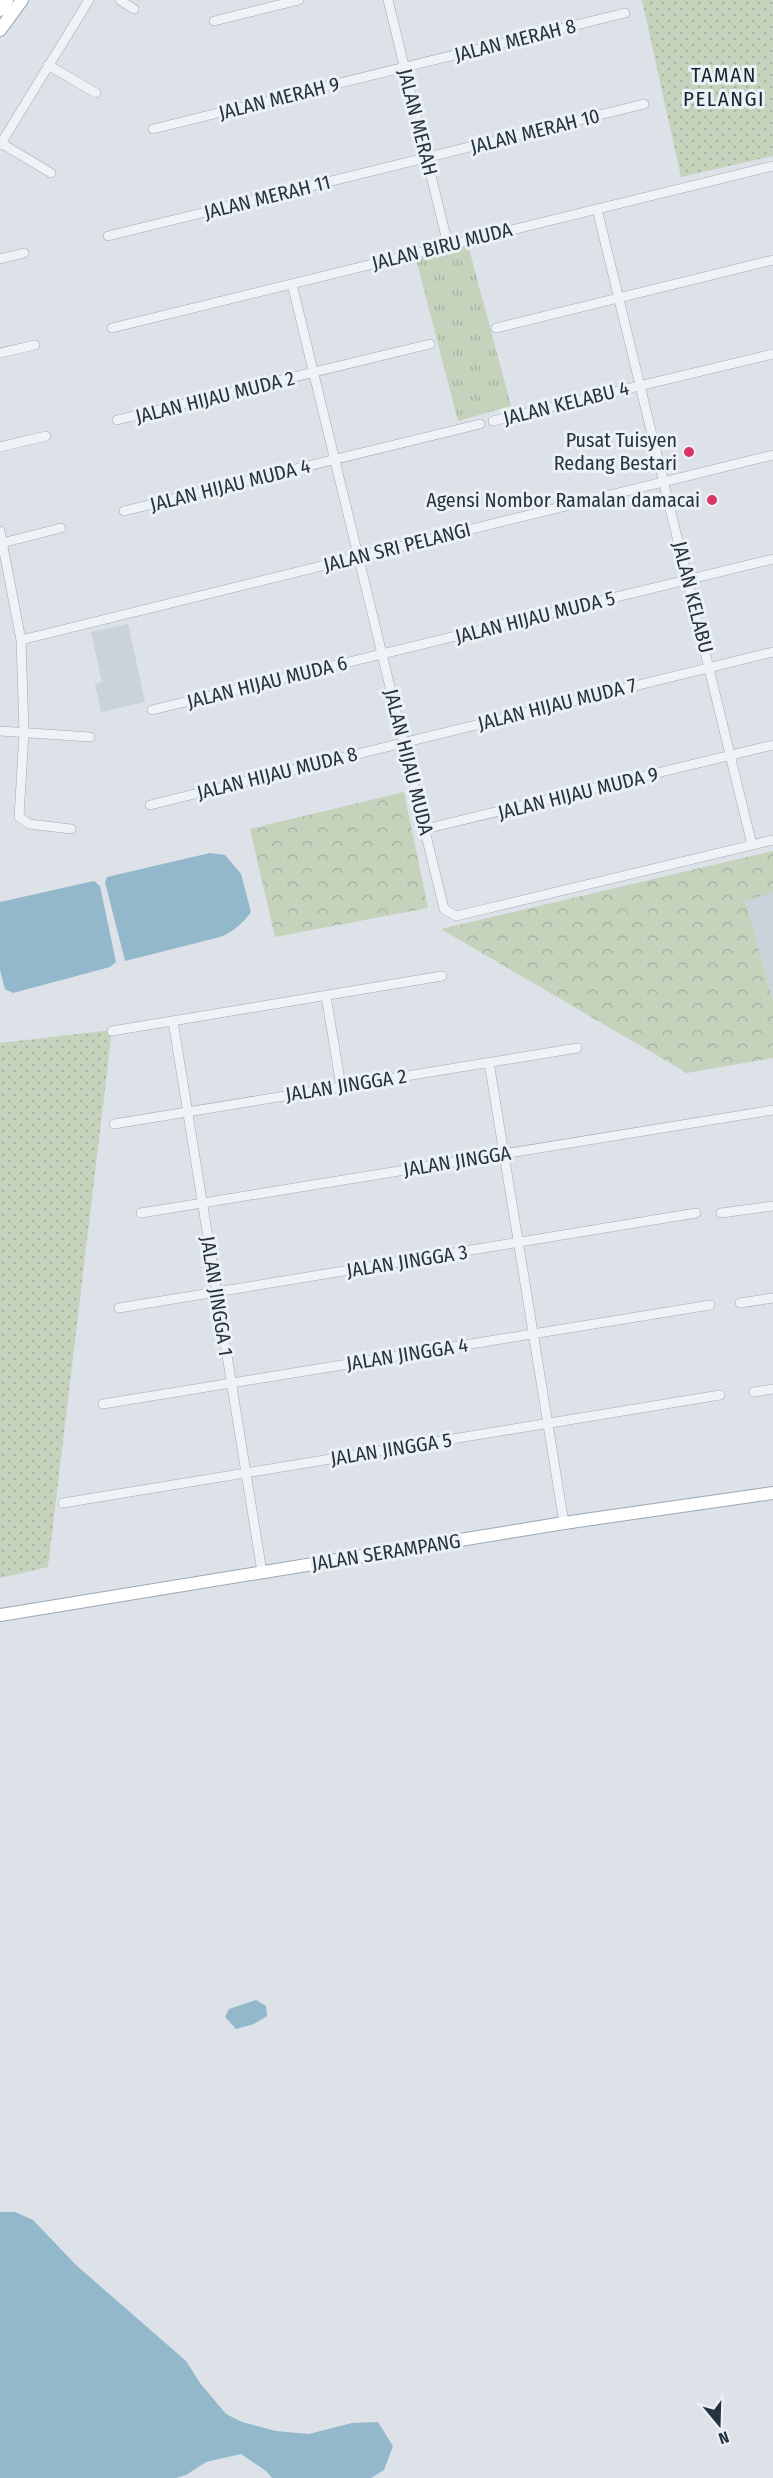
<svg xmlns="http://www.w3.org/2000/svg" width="773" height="2478" viewBox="0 0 773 2478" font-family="'Fira Sans Condensed',sans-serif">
  <defs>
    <pattern id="grass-dots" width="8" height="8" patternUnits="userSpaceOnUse" patternTransform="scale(1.5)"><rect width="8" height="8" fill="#c5d2bc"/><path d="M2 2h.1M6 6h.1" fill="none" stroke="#a9b5a3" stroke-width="1.8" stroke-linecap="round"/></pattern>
    <pattern id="forest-crowns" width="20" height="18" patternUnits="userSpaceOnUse" patternTransform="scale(1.5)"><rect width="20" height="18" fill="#c5d2bc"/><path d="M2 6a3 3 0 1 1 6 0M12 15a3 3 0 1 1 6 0" fill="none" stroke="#a9b5a3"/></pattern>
    <pattern id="park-tufts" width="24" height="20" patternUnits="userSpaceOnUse" patternTransform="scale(1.5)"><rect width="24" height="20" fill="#c5d2bc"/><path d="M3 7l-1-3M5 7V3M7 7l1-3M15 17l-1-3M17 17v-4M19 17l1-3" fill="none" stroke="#a9b5a3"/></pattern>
  </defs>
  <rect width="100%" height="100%" fill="#dce2e8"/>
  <!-- built -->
  <path fill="#cad2da" d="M128,624L145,702L101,712L95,684L102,682L91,632Z
    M773,851V1001L745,901Z"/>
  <!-- grass -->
  <path fill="url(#grass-dots)" d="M642,0H773V156L681,177Z
    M112,1030L48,1567L0,1578V1043Z"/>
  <!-- forest -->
  <path fill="url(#forest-crowns)" d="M404,792L428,908L275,937L250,829Z
    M773,851V892L745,901L773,1001V1058L687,1073L441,929Z"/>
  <!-- park -->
  <path fill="url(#park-tufts)" d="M468,245L511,406L458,421L416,259Z"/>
  <!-- water -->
  <path fill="#93b7cb" d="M210,853L225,855L241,874L251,912C244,922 232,933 220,937L125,961L105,882L107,877Z
    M94,881L100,886L116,962L110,967L13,993L5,989L0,970V902Z
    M256,2000L266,2006L267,2016L254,2024L236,2029L225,2017L229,2009Z
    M0,2212H15L33,2220L76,2265L186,2361L200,2383L226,2414L242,2422L276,2431L309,2434L352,2423L378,2422L393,2446L384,2470L371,2478H272L266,2471L241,2454L206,2462L186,2475L176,2478H0Z"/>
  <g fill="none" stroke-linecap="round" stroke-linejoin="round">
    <defs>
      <path id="minor" d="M120,0L134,9
        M388,0L448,245
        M214,21L299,0
        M48,65L96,93
        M153,129L625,13
        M1,143L51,173
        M0,145L89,0
        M597,209L752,845
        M108,236L644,104
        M0,259L24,253
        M292,284L444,909L456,916L773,840
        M112,328L773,166
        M496,328L773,260
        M0,353L35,345
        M117,420L430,344
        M493,421L773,354
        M0,447L46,436
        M124,511L480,424
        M0,531L21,640L24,732L19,817L29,824L71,829
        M2,543L61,528
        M21,640L773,455
        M152,710L773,559
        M0,731L90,737
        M150,805L773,652
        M425,829L773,745
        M326,996L341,1086
        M173,1021L262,1572
        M112,1031L442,976
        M489,1062L564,1523
        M114,1124L577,1048
        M141,1213L773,1110
        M721,1213L773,1206
        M740,1303L773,1298
        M119,1308L696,1213
        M754,1392L773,1389
        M103,1404L710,1305
        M63,1503L720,1395"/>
      <path id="major" d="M0,30L22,0
        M0,1615L564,1523L773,1493"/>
      <path id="highway" d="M0,9L6,0"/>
    </defs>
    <!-- minor casing -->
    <use href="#minor" stroke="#a1aab2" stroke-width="10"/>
    <!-- major casing -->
    <use href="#major" stroke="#9aa8b4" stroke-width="14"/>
    <!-- highway casing -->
    <use href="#highway" stroke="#82929f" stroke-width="15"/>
    <!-- minor -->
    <use href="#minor" stroke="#eff2f6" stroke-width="9"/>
    <!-- major -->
    <use href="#major" stroke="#fff" stroke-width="12"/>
    <!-- highway -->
    <use href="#highway" stroke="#fff" stroke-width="14"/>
  </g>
  <!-- markers -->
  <g fill="#d83566" stroke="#ebf1f5" stroke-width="2">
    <circle cx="689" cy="452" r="6"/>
    <circle cx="712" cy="500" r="6"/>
  </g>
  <g text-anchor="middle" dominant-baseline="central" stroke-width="6" stroke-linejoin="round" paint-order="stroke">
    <!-- street labels -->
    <g font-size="20" fill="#25323f" stroke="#ebf1f5">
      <text transform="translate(515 40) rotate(-14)">JALAN MERAH 8</text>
      <text transform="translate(279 98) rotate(-14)">JALAN MERAH 9</text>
      <text transform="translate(418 122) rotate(76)">JALAN MERAH</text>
      <text transform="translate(535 131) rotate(-14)">JALAN MERAH 10</text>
      <text transform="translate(267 197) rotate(-14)">JALAN MERAH 11</text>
      <text transform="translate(442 246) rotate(-14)">JALAN BIRU MUDA</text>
      <text transform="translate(215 397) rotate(-14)">JALAN HIJAU MUDA 2</text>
      <text transform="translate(566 403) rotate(-14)">JALAN KELABU 4</text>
      <text transform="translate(230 485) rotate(-14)">JALAN HIJAU MUDA 4</text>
      <text transform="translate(397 547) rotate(-14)">JALAN SRI PELANGI</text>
      <text transform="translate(693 597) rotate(76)">JALAN KELABU</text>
      <text transform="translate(535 617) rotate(-14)">JALAN HIJAU MUDA 5</text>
      <text transform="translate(267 682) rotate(-14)">JALAN HIJAU MUDA 6</text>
      <text transform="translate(557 704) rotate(-14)">JALAN HIJAU MUDA 7</text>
      <text transform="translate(409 762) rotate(76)">JALAN HIJAU MUDA</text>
      <text transform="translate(277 773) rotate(-14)">JALAN HIJAU MUDA 8</text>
      <text transform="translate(578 793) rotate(-14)">JALAN HIJAU MUDA 9</text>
      <text transform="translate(346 1085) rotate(-9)">JALAN JINGGA 2</text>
      <text transform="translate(457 1161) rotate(-9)">JALAN JINGGA</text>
      <text transform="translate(407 1261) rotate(-9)">JALAN JINGGA 3</text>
      <text transform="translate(217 1296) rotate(81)">JALAN JINGGA 1</text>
      <text transform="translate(407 1354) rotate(-9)">JALAN JINGGA 4</text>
      <text transform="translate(391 1449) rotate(-9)">JALAN JINGGA 5</text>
      <text transform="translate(386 1552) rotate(-9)">JALAN SERAMPANG</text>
    </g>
    <!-- poi labels -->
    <g font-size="20" fill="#25323f" stroke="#ebf1f5" text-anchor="end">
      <text x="677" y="440">Pusat Tuisyen<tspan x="677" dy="23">Redang Bestari</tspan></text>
      <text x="700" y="500">Agensi Nombor Ramalan damacai</text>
    </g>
    <!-- neighbourhood labels -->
    <g font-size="21" letter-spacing="1.5" fill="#17232f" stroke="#ebf1f5">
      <text x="724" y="75">TAMAN<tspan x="724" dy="24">PELANGI</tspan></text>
    </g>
  </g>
  <!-- north arrow -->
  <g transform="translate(719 2424) rotate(161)" stroke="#ebf1f5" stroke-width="4.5" paint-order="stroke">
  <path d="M0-4.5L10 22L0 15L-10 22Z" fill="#25323f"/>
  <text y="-9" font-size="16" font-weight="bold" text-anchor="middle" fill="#25323f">N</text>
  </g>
</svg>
